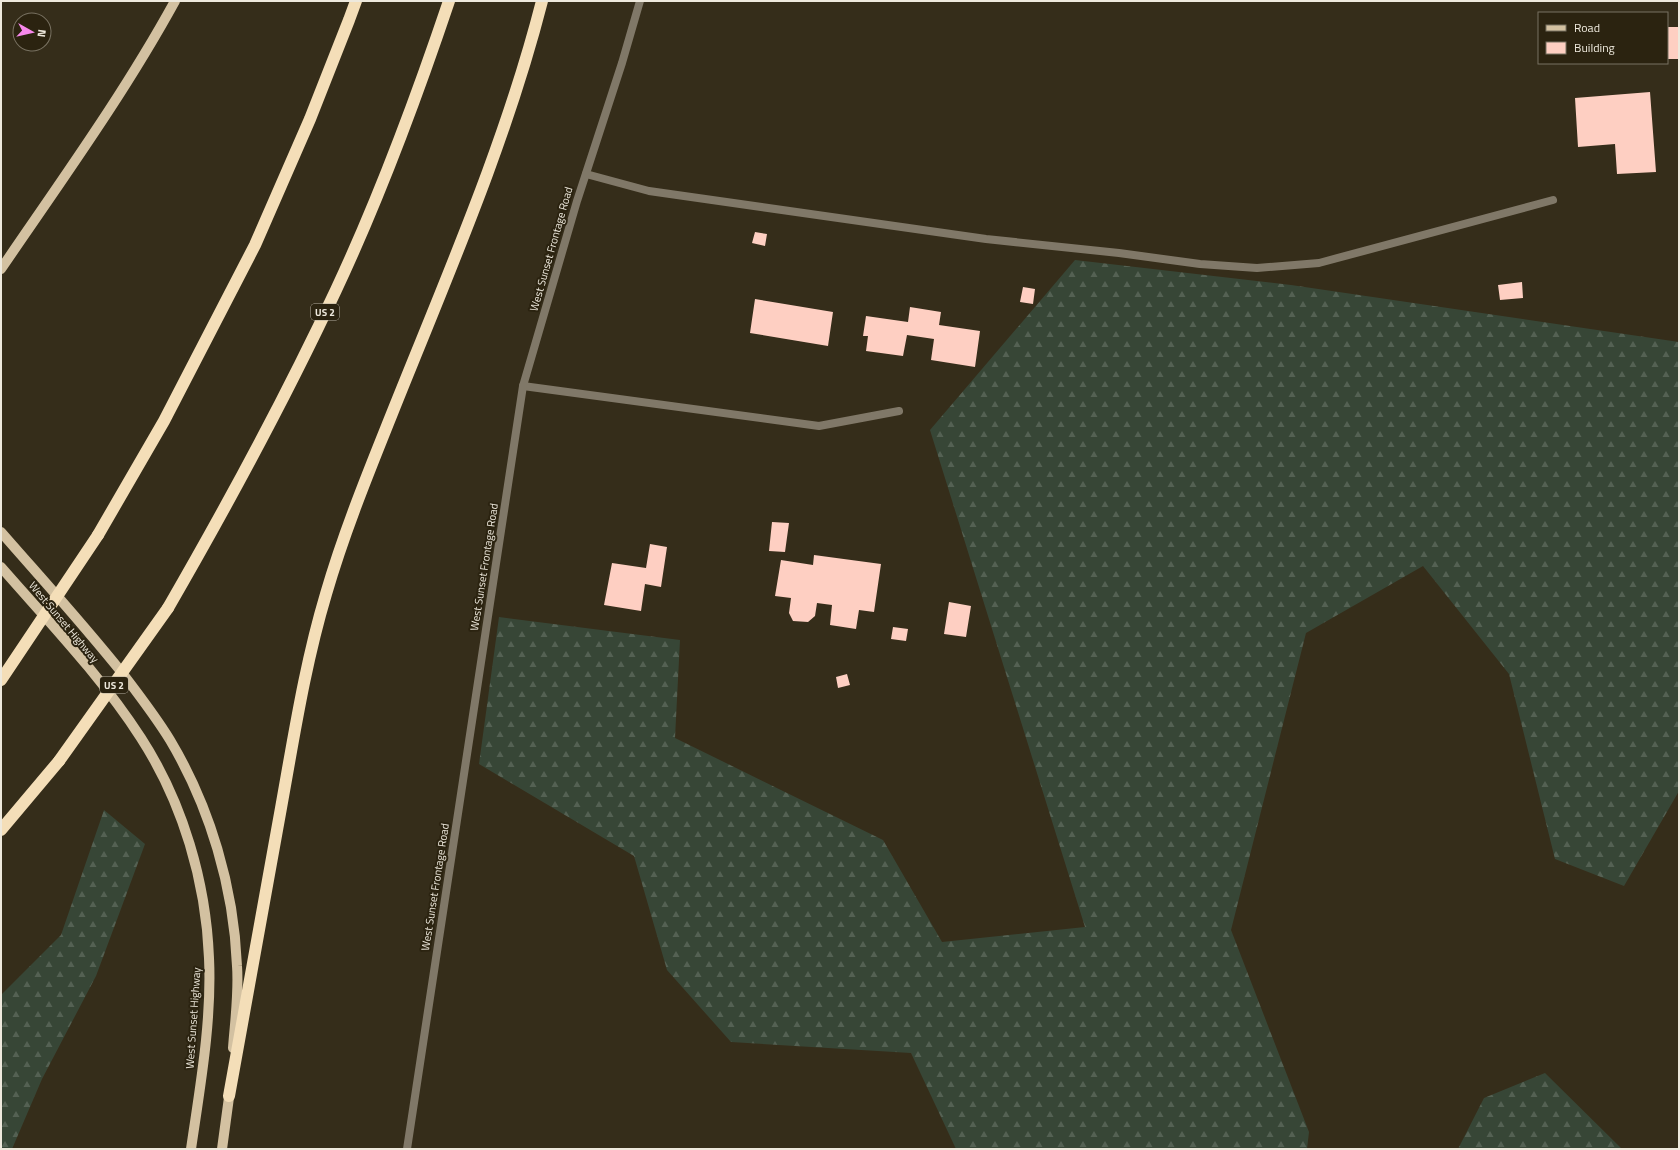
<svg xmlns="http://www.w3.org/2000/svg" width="1680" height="1150" viewBox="0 0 1680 1150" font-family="'Titillium Web',sans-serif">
  <defs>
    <pattern id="forest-firs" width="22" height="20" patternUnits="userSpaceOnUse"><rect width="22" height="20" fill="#374636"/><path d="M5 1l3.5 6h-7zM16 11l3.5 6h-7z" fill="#546153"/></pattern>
  </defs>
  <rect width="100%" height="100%" fill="#352d1a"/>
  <!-- forest -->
  <path fill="url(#forest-firs)" d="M1075,260L1291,285L1679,342V791L1624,886L1555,859L1509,674L1423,566L1306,633L1231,930L1309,1132L1307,1149H956L911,1053L731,1042L667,970L634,856L479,764L499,617L680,640L675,738L883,840L942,942L1085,927L930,430Z
    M104,810L145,844L96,976L42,1079L12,1149H1V995L61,935Z
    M1545,1073L1622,1149H1458L1484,1098Z"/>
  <!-- building -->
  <path fill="#fecfc2" d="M1667,27H1679V59H1667Z
    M1650,92L1656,172L1617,174L1615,144L1578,147L1575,98Z
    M755,232L767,234L765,246L752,243Z
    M1522,282L1523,298L1500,300L1498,285Z
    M1023,287L1035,289L1033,304L1020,302Z
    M755,299L833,312L828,346L750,333Z
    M910,307L941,312L939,325L980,331L975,367L931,360L934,339L907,335L903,356L866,351L868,336H863L866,316L908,322Z
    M772,522L789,523L785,552L769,551Z
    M650,544L667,547L661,587L645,584L641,611L604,605L612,563L646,568Z
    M814,555L881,564L874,612L859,610L856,629L830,625L832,605L817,603L815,616L808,622L793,621L789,613L791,598L775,596L781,560L813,565Z
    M949,602L971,606L966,637L944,634Z
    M893,627L908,629L906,641L891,639Z
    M847,674L850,685L838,688L836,677Z"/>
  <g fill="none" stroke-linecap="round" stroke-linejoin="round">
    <!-- service -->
    <path stroke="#807868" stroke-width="8" d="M586,174L649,191L986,239L1119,253L1200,264L1257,268L1319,263L1553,200
      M523,386L819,426L899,411"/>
    <!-- minor -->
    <path stroke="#807868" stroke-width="8" d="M407,1149L523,386L577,201L622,63L640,1"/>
    <!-- primary -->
    <path stroke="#d3c1a1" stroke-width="10" d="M1,269C61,181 124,94 175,1
      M1,532C42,579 84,625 123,674C139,695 156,717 170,740C210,807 234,888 237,966C239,993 235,1021 233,1048
      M1,567C49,622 101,676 141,738C183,803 206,882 209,958C212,1021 200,1087 191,1149
      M222,1149L230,1090"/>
    <!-- motorway -->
    <path stroke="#f4deb8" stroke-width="12" d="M98,535L164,421L255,245L310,119L349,20L356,1
      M168,608C228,504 285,399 336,290C380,196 416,99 449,1
      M1,830L59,761
      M229,1096C247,1000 264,904 281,808C294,736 305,664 326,594C344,532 369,471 393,411C447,276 506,142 542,1"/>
    <!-- motorway-bridge -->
    <path stroke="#f4deb8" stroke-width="12" d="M1,680L98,535
      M59,761L168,608"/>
  </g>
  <g text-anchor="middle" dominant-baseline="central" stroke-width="4" stroke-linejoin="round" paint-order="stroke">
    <!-- shield labels -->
    <g fill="#2b2310" stroke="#b4aea0" stroke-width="1">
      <rect x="311" y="304" width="28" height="16" rx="3"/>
      <rect x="100" y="677" width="28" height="16" rx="3"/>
    </g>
    <g font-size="10" font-weight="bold" fill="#eee9dd">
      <text x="325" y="312">US 2</text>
      <text x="114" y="685">US 2</text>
    </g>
    <!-- street labels -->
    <g font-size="11" fill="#eee9dd" stroke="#2b2310">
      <text transform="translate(551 249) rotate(-74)">West Sunset Frontage Road</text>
      <text transform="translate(484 567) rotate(-81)">West Sunset Frontage Road</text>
      <text transform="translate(64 622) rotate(50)">West Sunset Highway</text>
      <text transform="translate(435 887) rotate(-81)">West Sunset Frontage Road</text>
      <text transform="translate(193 1018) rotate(-86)">West Sunset Highway</text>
    </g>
  </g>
  <!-- border -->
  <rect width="1680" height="1150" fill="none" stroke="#eee9dd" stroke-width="4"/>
  <!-- legend -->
  <rect x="1538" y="12" width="130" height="52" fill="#2b2310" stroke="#797262"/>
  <rect x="1546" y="25" width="20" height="6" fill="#d3c1a1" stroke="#797262"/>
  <text x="1574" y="32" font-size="12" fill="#eee9dd">Road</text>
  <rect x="1546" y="42" width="20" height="12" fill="#fecfc2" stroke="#797262"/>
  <text x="1574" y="52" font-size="12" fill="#eee9dd">Building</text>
  <!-- north arrow -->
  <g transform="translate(32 32) rotate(98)"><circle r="19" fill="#2b2310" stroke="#797262"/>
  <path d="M0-3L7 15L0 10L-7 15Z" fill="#f788ec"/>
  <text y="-6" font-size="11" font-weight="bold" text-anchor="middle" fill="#eee9dd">N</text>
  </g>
</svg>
